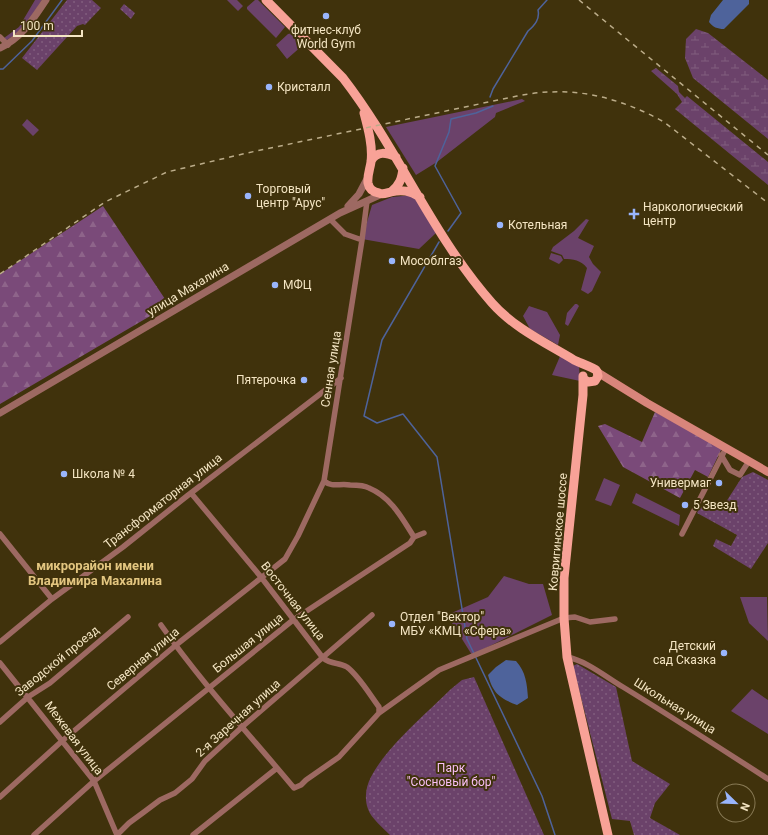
<svg xmlns="http://www.w3.org/2000/svg" width="768" height="835" viewBox="0 0 768 835" font-family="Roboto,sans-serif">
  <defs>
    <pattern id="forest-firs" width="22" height="20" patternUnits="userSpaceOnUse"><rect width="22" height="20" fill="#7a4a79"/><path d="M5 1l3.5 6h-7zM16 11l3.5 6h-7z" fill="#8e648a"/></pattern>
    <pattern id="wetland-marsh" width="20" height="14" patternUnits="userSpaceOnUse"><rect width="20" height="14" fill="#6b426a"/><path d="M1 5h8M5 5V1M11 12h8M15 12V8" fill="none" stroke="#815d7e"/></pattern>
    <pattern id="park-dots" width="8" height="8" patternUnits="userSpaceOnUse"><rect width="8" height="8" fill="#6b426a"/><path d="M2 2h.1M6 6h.1" fill="none" stroke="#815d7e" stroke-width="1.8" stroke-linecap="round"/></pattern>
  </defs>
  <rect width="100%" height="100%" fill="#40320c"/>
  <!-- grass -->
  <path fill="#6b426a" d="M35,0H42L23,30L5,41L4,38L19,27Z
    M227,0H237L243,6L238,11Z
    M255,0H258L285,27L276,38L247,9V7Z
    M293,33L303,45L287,59L276,45L288,34Z
    M522,99L525,101L496,113L495,117L437,162L416,175L386,127Z
    M27,119L39,130L33,136L22,125Z
    M413,195L436,233L419,249L362,239L372,205L392,197Z
    M586,219L589,220L578,238L594,246L589,257L593,264L601,272L592,291L588,294L581,290L587,268C581,260 573,259 564,259L562,255L551,251L553,247L574,231Z
    M551,253L561,256L563,260L559,264L549,259Z
    M575,304H577L579,306L568,326L565,324L567,313Z
    M529,306L547,312L560,335L558,345L530,329L523,316Z
    M561,354L579,366L580,381L552,375Z
    M604,478L620,485L611,506L595,500Z
    M636,493L680,515L679,526L632,503Z
    M504,576L529,584H543L552,615L472,655L447,615L488,597Z
    M740,597H767L768,641L749,623Z
    M752,689L768,700V734L731,711Z"/>
  <!-- forest -->
  <path fill="url(#forest-firs)" d="M103,206L169,305L0,404V274Z
    M655,412L722,448L708,477L695,470L680,498L623,467L598,426L605,424L642,442Z"/>
  <!-- wetland -->
  <path fill="url(#wetland-marsh)" d="M696,29L708,33L768,80V139L693,78L685,58L686,39Z
    M656,68L678,86L679,92L685,98L687,96L768,162V185L675,109L682,102L677,94L651,71Z"/>
  <!-- park -->
  <path fill="url(#park-dots)" d="M67,0H92L101,8L85,25L83,24L77,26L37,70L22,58Z
    M124,4L135,13L131,19L120,9Z
    M753,472L768,480V543L751,569L713,546L716,539L731,546L737,535L697,513L700,507L726,502L742,477Z
    M577,664L616,687L632,761L670,784L655,803L650,818L680,835H634L630,821L612,819L573,666Z
    M474,677L544,835H390C383,828 371,818 368,809C364,799 366,786 371,777C387,746 426,714 451,689L462,680Z"/>
  <!-- water -->
  <path fill="#4e639b" d="M723,0H749V4L724,29C717,29 713,27 709,22L711,15Z
    M506,660L516,661C526,672 527,684 528,698L517,705C499,698 493,693 488,675L496,667Z"/>
  <g fill="none" stroke-linecap="round" stroke-linejoin="round">
    <!-- stream -->
    <path stroke="#4e639b" stroke-width="1.5" d="M0,69H3L32,41L62,0
      M490,97L493,89L528,31C535,25 540,19 538,10L547,0
      M448,231L461,213L435,166L449,132L451,119L476,113L493,106
      M439,242L382,340L364,416L377,423L403,414L437,457L467,639L542,796L555,835"/>
    <!-- minor -->
    <path stroke="#9d6962" stroke-width="5.5" d="M0,37L8,45
      M330,219L345,234L362,240
      M721,455L730,470L740,475L749,461
      M324,481C333,488 339,483 350,485C356,485 364,485 369,488C391,497 402,518 414,537
      M191,493L261,577L323,658C332,665 339,662 347,667C359,676 370,695 379,707V713
      M0,534L52,599
      M682,534L726,448
      M161,625C201,682 249,734 294,788L301,785L306,780L339,757L379,713L439,670L564,618L575,617L590,622L615,619
      M0,642L52,599L123,547L187,496L341,378
      M567,657C587,661 606,677 623,687C672,717 720,748 768,779
      M0,663L94,781L117,835
      M0,722L28,697L50,683L128,617
      M0,797L62,741L176,645L285,559L298,536L324,481L362,240L367,201
      M34,835L94,781L293,620L410,543L414,537L424,533
      M117,835L129,823L144,812L160,800L175,793L192,779L205,761L242,727L372,615
      M193,835L277,768"/>
    <!-- tertiary -->
    <path stroke="#9d6962" stroke-width="7" d="M0,48C22,38 33,19 46,0
      M348,206L359,194L368,177
      M0,413L340,213L382,194"/>
    <!-- secondary -->
    <path stroke="#d8857b" stroke-width="8" d="M597,372L647,403L768,472"/>
    <!-- primary -->
    <path stroke="#f8a297" stroke-width="9" d="M266,0L343,78C398,149 432,235 492,303C514,328 546,343 574,360C578,362 594,368 596,370C598,372 597,374 598,376L595,381L588,382L584,379
      M364,113C368,128 373,146 371,162C370,169 367,176 368,183C369,189 373,192 379,193C383,195 386,193 391,192C402,189 410,191 420,197
      M371,161C377,150 387,153 396,157
      M391,192C400,185 402,178 403,168
      M583,376V395L564,578V618L567,657L608,835"/>
    <!-- rail -->
    <path stroke="#bbac89" stroke-width="1.5" stroke-dasharray="5 5" stroke-linecap="butt" d="M579,0L768,155
      M0,274L105,202L167,172L247,153L517,96C528,94 540,92 551,92C591,90 630,103 664,122L768,203"/>
  </g>
  <!-- markers -->
  <g fill="#99b5fd" stroke="#40320c" stroke-width="1.5">
    <circle cx="326" cy="16" r="4"/>
    <circle cx="269" cy="87" r="4"/>
    <circle cx="248" cy="196" r="4"/>
    <path d="M632 208h4v4h4v4h-4v4h-4v-4h-4v-4h4z"/>
    <circle cx="500" cy="225" r="4"/>
    <circle cx="392" cy="261" r="4"/>
    <circle cx="275" cy="285" r="4"/>
    <circle cx="304" cy="380" r="4"/>
    <circle cx="64" cy="474" r="4"/>
    <circle cx="719" cy="483" r="4"/>
    <circle cx="685" cy="505" r="4"/>
    <circle cx="392" cy="624" r="4"/>
    <circle cx="724" cy="653" r="4"/>
  </g>
  <g text-anchor="middle" dominant-baseline="central" stroke-width="4" stroke-linejoin="round" paint-order="stroke">
    <!-- poi labels -->
    <g font-size="12" fill="#f4e5c3" stroke="#40320c" text-anchor="start">
      <text x="326" y="30" text-anchor="middle">фитнес-клуб<tspan x="326" dy="14">World Gym</tspan></text>
      <text x="277" y="87">Кристалл</text>
      <text x="256" y="189">Торговый<tspan x="256" dy="14">центр "Арус"</tspan></text>
      <text x="643" y="207">Наркологический<tspan x="643" dy="14">центр</tspan></text>
      <text x="508" y="225">Котельная</text>
      <text x="400" y="261">Мособлгаз</text>
      <text x="283" y="285">МФЦ</text>
      <text x="296" y="380" text-anchor="end">Пятерочка</text>
      <text x="72" y="474">Школа № 4</text>
      <text x="711" y="483" text-anchor="end">Универмаг</text>
      <text x="693" y="505">5 Звезд</text>
      <text x="400" y="617">Отдел "Вектор"<tspan x="400" dy="14">МБУ «КМЦ «Сфера»</tspan></text>
      <text x="716" y="646" text-anchor="end">Детский<tspan x="716" dy="14">сад Сказка</tspan></text>
    </g>
    <!-- street labels -->
    <g font-size="12" fill="#f4e5c3" stroke="#40320c">
      <text transform="translate(188 289) rotate(-31)">улица Махалина</text>
      <text transform="translate(331 369) rotate(-81)">Сенная улица</text>
      <text transform="translate(163 501) rotate(-38)">Трансформаторная улица</text>
      <text transform="translate(558 532) rotate(-85)">Ковригинское шоссе</text>
      <text transform="translate(293 601) rotate(52)">Восточная улица</text>
      <text transform="translate(248 643) rotate(-39)">Большая улица</text>
      <text transform="translate(143 659) rotate(-40)">Северная улица</text>
      <text transform="translate(57 661) rotate(-39)">Заводской проезд</text>
      <text transform="translate(675 706) rotate(32)">Школьная улица</text>
      <text transform="translate(238 718) rotate(-42)">2-я Заречная улица</text>
      <text transform="translate(74 738) rotate(53)">Межевая улица</text>
    </g>
    <!-- park labels -->
    <g font-size="12" fill="#f9bff7" stroke="#40320c">
      <text x="451" y="768">Парк<tspan x="451" dy="14">"Сосновый бор"</tspan></text>
    </g>
    <!-- neighbourhood labels -->
    <g font-size="13" font-weight="bold" fill="#e3c680" stroke="#40320c">
      <text x="95" y="565">микрорайон имени<tspan x="95" dy="15">Владимира Махалина</tspan></text>
    </g>
  </g>
  <!-- north arrow -->
  <g transform="translate(736 803) rotate(113)"><circle r="19" fill="#40320c" stroke="#887a55"/>
  <path d="M0-3L7 15L0 10L-7 15Z" fill="#99b5fd"/>
  <text y="-6" font-size="11" font-weight="bold" text-anchor="middle" fill="#f4e5c3">N</text>
  </g>
  <!-- scale -->
  <path d="M14 30v6h68v-6" fill="none" stroke="#f4e5c3" stroke-width="2"/>
  <text x="20" y="30" font-size="12" fill="#f4e5c3" stroke="#40320c" stroke-width="3" paint-order="stroke">100 m</text>
</svg>
